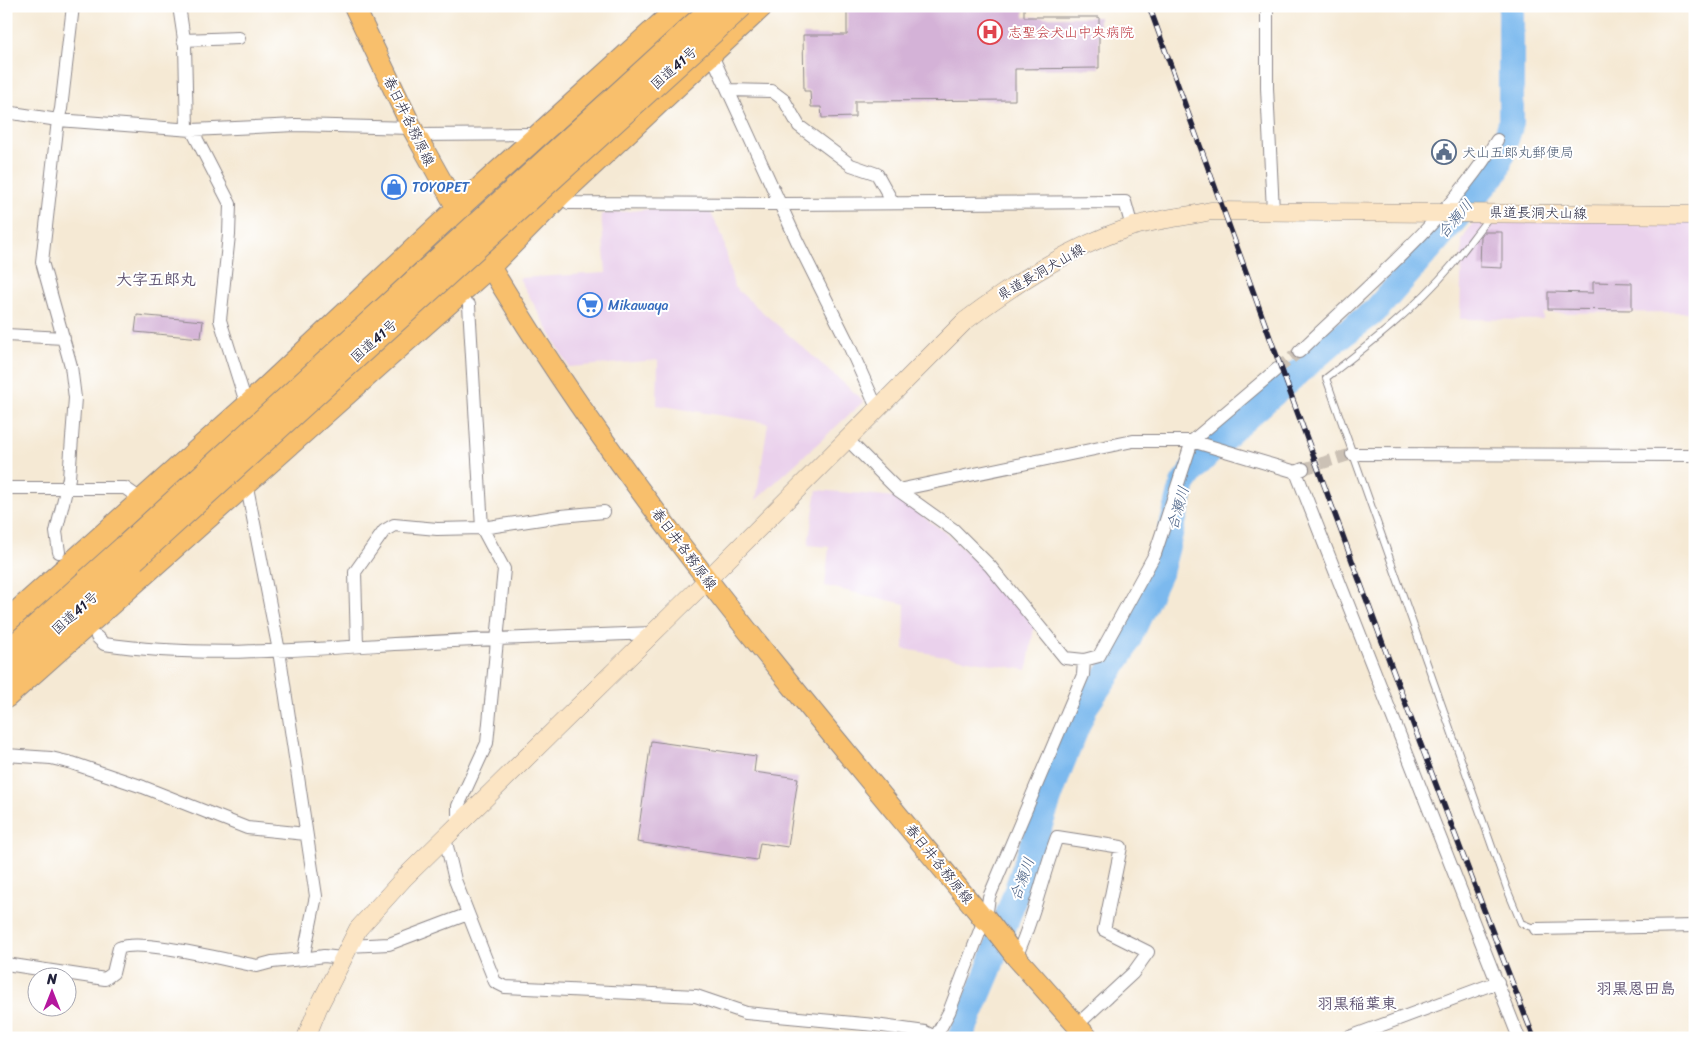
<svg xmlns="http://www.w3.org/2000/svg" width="1701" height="1044" viewBox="0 0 1701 1044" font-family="Sriracha,'Klee One',sans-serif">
  <rect width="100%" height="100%" fill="#fff"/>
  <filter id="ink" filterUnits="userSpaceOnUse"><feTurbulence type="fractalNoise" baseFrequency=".02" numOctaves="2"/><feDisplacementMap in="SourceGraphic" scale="10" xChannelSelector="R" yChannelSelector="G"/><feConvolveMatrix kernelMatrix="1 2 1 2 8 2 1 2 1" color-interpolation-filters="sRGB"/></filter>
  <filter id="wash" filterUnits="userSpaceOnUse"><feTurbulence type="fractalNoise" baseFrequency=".0096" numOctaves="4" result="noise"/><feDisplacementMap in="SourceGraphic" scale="20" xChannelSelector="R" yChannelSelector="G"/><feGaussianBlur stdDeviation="1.12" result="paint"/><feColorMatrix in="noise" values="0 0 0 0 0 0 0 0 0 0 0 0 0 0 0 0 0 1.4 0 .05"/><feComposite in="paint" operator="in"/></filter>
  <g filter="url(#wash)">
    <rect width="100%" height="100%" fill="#f5e9d4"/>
    <!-- built -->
    <path fill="#ead1ec" d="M650,209L710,211L723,238L734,287L864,401L756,500L768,423L657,405L658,360L569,367L519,278L606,273L601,214Z
      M1475,219L1695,221V294L1690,295L1692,312L1543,313V320L1460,319L1462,240Z
      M817,490L896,497L949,535L1035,621L1027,670L904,649L905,604L825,586L829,547L808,545Z"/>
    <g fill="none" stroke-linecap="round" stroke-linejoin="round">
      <!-- river -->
      <path stroke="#7bb9ee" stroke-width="26" d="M960,1038L989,969L1061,765L1085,707L1122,653L1161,569L1183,484L1194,468L1232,430L1334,341L1375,311L1496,172L1511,123V6"/>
    </g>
    <g id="blocks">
      <!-- building -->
      <path fill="#d4b2d7" d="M847,6H1024V17H1099V68L1015,69V100L855,101V117L822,118L821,107H811L810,91H804L803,35H847Z
        M1484,232H1502V268L1480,267L1481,236Z
        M1593,282L1632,283V310L1548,309V292L1593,293Z
        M137,315L203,321L201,338L135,332Z
        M651,741L756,756L754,772L798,778L788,847L760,843L757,860L637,842Z"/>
    </g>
  </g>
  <g filter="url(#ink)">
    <use href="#blocks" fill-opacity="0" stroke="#8c8688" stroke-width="1"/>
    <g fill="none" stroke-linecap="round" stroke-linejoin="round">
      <!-- street-tunnel -->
      <path stroke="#cbc1b5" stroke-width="12" stroke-dasharray="12 6" stroke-linecap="butt" d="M1277,369L1299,352
        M1303,469L1352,454"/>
      <defs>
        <path id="lane" d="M1490,216C1477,232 1465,249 1452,265C1416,308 1370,344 1326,378L1507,889L1521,923L1536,929"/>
        <path id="street" d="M179,6L185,46L187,129
          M1267,6V88L1273,211
          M183,40L239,38
          M710,51L797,241L847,341L877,408
          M728,90L772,91L784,100L799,126L851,165L877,174L893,203
          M6,112L58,120L192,130L296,125L412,128
          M192,130L230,204L229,235L220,320L247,406
          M416,135L541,134
          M560,195L569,203L781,204L1125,202L1132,227
          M6,335L64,338
          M1299,352C1368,285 1446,222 1497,140
          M848,440L898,490L954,530L990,566L1065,658L1084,660L1099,656L1155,554L1192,441L1277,369
          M1352,454L1695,455
          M1296,472L1519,1038
          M246,482L279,651L316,896L303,959L324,956L342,958
          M6,488H125L142,500
          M898,490L1133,441H1192L1296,472L1303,469
          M59,552L56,532L69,478L75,398L71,366L42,262L58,120L61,109L73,6
          M97,637L104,644C197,658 300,650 394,644C480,639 566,636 651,633
          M357,646L355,572L384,531L394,525L437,529L482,528L561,516L604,512
          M6,755L51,758L72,763L143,787L247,828L306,834
          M458,825V806L487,743L504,569L482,528L469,305
          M445,838L455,880L485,957L495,982L505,987L696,996L746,1013L875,1025L925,1032L935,1037
          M986,918L989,897L1083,675L1084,660
          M1536,929L1695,926
          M348,946L389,944L468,914
          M1016,957C1034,919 1042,876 1057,837L1121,847L1104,930L1148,952L1133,973L1077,1025
          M6,964L105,979L113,973L119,948C141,938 229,961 257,966L272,962L303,959
          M935,1038L949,1012L984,920
          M1347,1038L1498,982"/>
        <path id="secondary" d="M306,1038L318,1008L358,929L405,877L706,581L965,321C1016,283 1070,247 1131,227C1157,219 1185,217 1211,211L1695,215"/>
        <path id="primary" d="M354,6L412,128L464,221
          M482,253C622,491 804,700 979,913L984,920L986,918L1016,957L1088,1038"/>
        <path id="highway" d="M6,622L247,406L457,209L681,6
          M6,653L124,547
          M6,675L134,560
          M6,697L490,266L560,195L762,6"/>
      </defs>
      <!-- lane casing -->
      <use href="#lane" stroke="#8c8688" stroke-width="8"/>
      <!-- street casing -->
      <use href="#street" stroke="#8c8688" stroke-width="14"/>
      <!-- secondary casing -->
      <use href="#secondary" stroke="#8c8688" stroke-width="19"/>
      <!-- primary casing -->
      <use href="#primary" stroke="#8c8688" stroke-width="22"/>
      <!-- highway casing -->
      <use href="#highway" stroke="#8c8688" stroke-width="24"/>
      <!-- lane -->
      <use href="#lane" stroke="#fff" stroke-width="6"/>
      <!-- street -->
      <use href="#street" stroke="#fff" stroke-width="12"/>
      <!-- secondary -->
      <use href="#secondary" stroke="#fce5c4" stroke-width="18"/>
      <!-- primary -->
      <use href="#primary" stroke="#f8bf6c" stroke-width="20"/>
      <!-- highway -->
      <use href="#highway" stroke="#f8bf6c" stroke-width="22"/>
      <defs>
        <path id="rail" d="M1149,6C1275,351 1399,696 1534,1038"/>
      </defs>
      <!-- rail casing -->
      <use href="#rail" stroke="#22223b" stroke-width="5.5"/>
      <!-- rail -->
      <use href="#rail" stroke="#fff" stroke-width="4" stroke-dasharray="11" stroke-linecap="butt"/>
      <defs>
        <path id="highway-bridge" d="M124,547L714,6
          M134,560L742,6"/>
      </defs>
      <!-- highway-bridge casing -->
      <use href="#highway-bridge" stroke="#8c8688" stroke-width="24" stroke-linecap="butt"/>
      <!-- highway-bridge -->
      <use href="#highway-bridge" stroke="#f8bf6c" stroke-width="22"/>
    </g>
  </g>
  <!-- icons -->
  <defs>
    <symbol id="hospital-ring" viewBox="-11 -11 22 22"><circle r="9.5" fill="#fff" stroke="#e0444e" stroke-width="1.5"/><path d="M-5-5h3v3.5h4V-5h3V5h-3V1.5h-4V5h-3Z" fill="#e0444e"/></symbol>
    <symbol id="civic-ring" viewBox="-11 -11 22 22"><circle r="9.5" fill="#fff" stroke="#5c6f8a" stroke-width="1.5"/><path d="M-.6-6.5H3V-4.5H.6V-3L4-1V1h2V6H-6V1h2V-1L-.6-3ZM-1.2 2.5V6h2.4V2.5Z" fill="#5c6f8a"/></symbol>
    <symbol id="shop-ring" viewBox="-11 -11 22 22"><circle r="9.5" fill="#fff" stroke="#3f7fe0" stroke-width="1.5"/><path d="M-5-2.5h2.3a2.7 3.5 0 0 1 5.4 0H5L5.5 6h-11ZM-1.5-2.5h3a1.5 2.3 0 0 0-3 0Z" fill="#3f7fe0"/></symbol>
    <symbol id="supermarket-ring" viewBox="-11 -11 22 22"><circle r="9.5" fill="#fff" stroke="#3f7fe0" stroke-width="1.5"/><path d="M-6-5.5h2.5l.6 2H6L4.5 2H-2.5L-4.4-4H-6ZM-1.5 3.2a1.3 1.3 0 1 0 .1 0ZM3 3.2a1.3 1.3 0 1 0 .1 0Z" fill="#3f7fe0"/></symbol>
  </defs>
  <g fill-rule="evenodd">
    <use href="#hospital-ring" x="976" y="18" width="28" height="28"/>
    <use href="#civic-ring" x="1430" y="138" width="28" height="28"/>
    <use href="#shop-ring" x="380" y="173" width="28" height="28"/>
    <use href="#supermarket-ring" x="576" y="291" width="28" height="28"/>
  </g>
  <g text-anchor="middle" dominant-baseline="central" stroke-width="4" stroke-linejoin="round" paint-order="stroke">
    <!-- health labels -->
    <g font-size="14" fill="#be3a42" stroke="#fff" text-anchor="start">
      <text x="1008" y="32">志聖会犬山中央病院</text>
    </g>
    <!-- street labels -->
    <g font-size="14" fill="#22223b" stroke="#fff">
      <text transform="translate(674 68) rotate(-42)">国道41号</text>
      <text transform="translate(409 121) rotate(64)">春日井各務原線</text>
      <text transform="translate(1538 213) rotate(1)">県道長洞犬山線</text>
      <text transform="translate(1041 272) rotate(-30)">県道長洞犬山線</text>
      <text transform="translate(374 341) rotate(-42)">国道41号</text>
      <text transform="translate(684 549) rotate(53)">春日井各務原線</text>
      <text transform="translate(75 613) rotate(-42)">国道41号</text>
      <text transform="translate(939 864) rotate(51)">春日井各務原線</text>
    </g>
    <!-- service labels -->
    <g font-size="14" fill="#4e5e75" stroke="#fff" text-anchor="start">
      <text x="1462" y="152">犬山五郎丸郵便局</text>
    </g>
    <!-- shop labels -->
    <g font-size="14" fill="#366cbe" stroke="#fff" text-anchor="start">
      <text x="412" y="187">TOYOPET</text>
      <text x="608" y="305">Mikawaya</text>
    </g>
    <!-- water labels -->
    <g font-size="15" font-style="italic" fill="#465e83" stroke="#fff">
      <text transform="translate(1455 219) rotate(-49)">合瀬川</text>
      <text transform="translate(1178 508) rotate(-74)">合瀬川</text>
      <text transform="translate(1022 879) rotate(-70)">合瀬川</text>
    </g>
    <!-- quarter labels -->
    <g font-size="16" font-weight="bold" fill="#605472" stroke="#fff">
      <text x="156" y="279">大字五郎丸</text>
      <text x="1636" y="988">羽黒恩田島</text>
      <text x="1357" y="1003">羽黒稲葉東</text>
    </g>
  </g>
  <!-- margin -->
  <rect width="1701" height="1044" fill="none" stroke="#fff" stroke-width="25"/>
  <!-- north arrow -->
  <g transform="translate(52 992)"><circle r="24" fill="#ffffff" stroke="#a7a7b1"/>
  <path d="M0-4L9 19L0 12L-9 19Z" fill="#b5179e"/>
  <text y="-8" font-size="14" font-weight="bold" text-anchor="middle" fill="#22223b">N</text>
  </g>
</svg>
